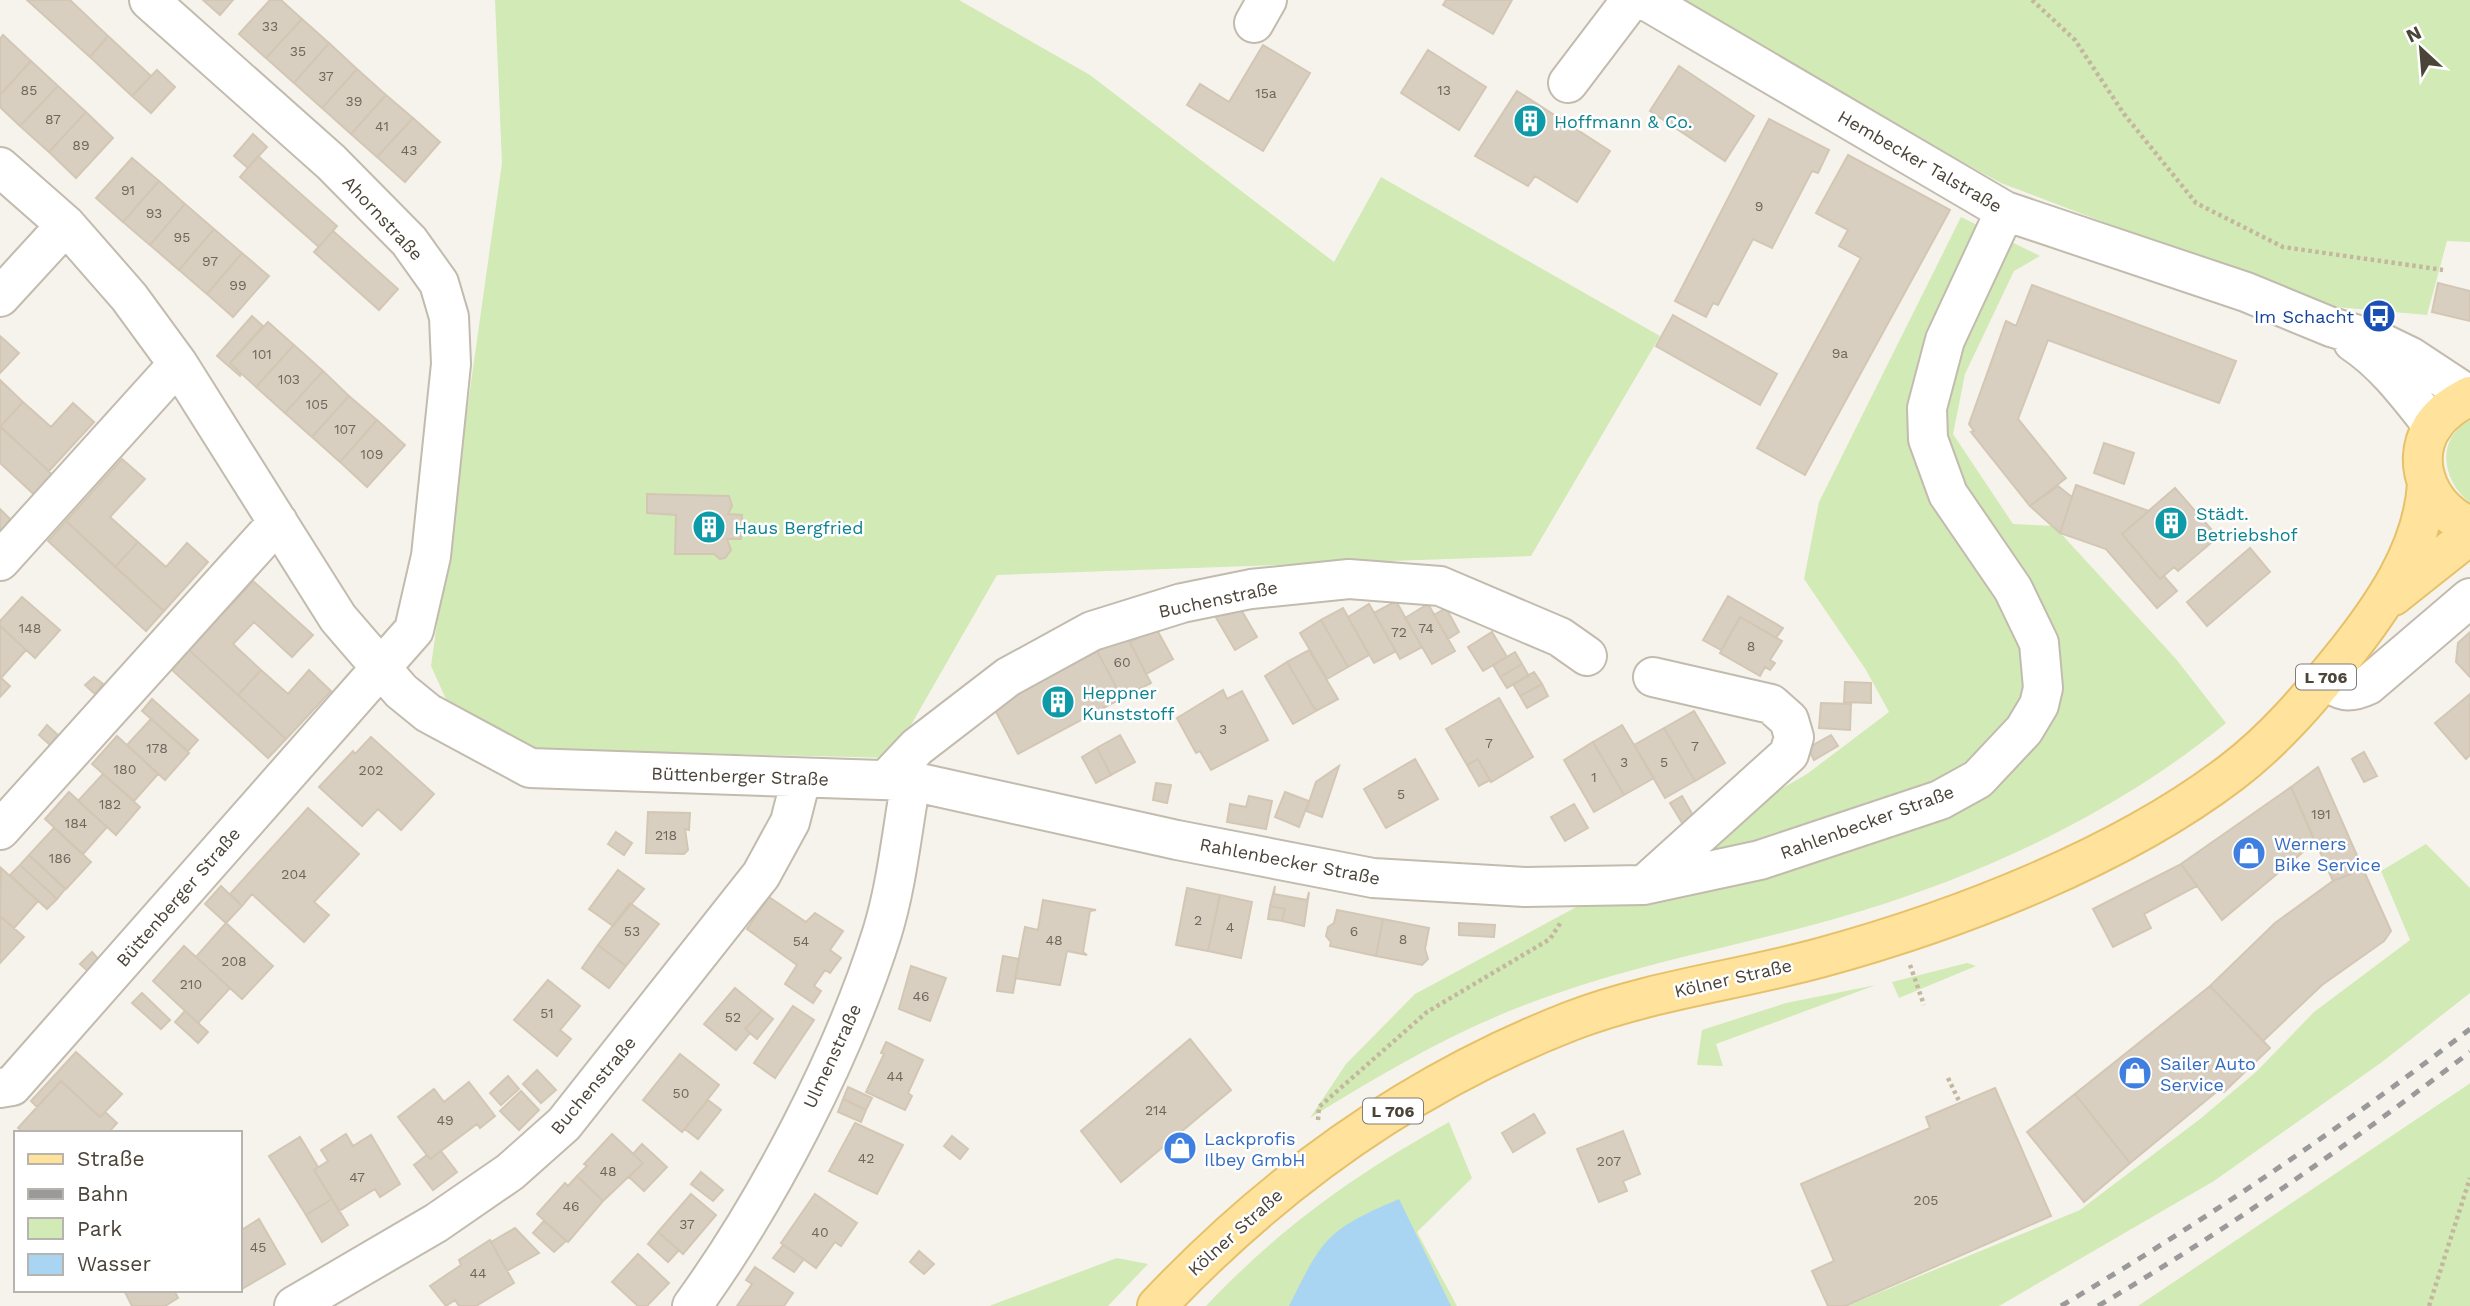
<svg xmlns="http://www.w3.org/2000/svg" width="2470" height="1306" viewBox="0 0 2470 1306" font-family="'Work Sans',sans-serif">
  <rect width="100%" height="100%" fill="#f6f3ec"/>
  <!-- green -->
  <path fill="#d2eab5" d="M495,0H959L1090,75L1334,262L1381,177L1660,336L1531,556L997,575L892,758L535,749L446,699L431,666L502,163Z
    M1664,0H2470V242L2447,241L2427,315L2324,306L2001,183Z
    M1961,217L2040,256L2014,271L1965,374L1953,434L2013,524L2054,526L2176,659L2226,723C2120,810 1992,871 1861,911C1760,942 1655,959 1555,994C1464,1025 1391,1068 1310,1118L1346,1064L1415,994L1580,905L1807,774L1889,712L1866,670L1804,579L1819,502Z
    M2470,420V503C2442,481 2435,439 2470,420Z
    M2426,844L2470,888V993L2382,1062L2214,1181L1999,1306H1847L2080,1210L2200,1119L2256,1072L2314,1012L2410,940L2381,871Z
    M1967,963L1976,966L1899,998L1892,982Z
    M1876,985L1716,1044L1723,1066L1697,1065L1702,1030L1786,1003Z
    M2470,1083V1306H2138L2469,1084Z
    M1449,1122L1472,1178L1417,1232L1457,1306H1206C1282,1226 1353,1176 1449,1122Z
    M1117,1258L1148,1264L1108,1306H989Z"/>
  <!-- water -->
  <path fill="#a9d4f2" d="M1399,1199L1451,1306H1289C1301,1283 1313,1254 1332,1236C1350,1219 1377,1209 1399,1199Z"/>
  <!-- building -->
  <path fill="#d8cfc1" stroke="#d3c7b4" stroke-width="2" d="M27,0H70L108,36L90,57Z
    M203,0H233L220,15Z
    M270,0H281L302,19L266,58L239,34Z
    M1446,0H1512L1493,34L1443,5Z
    M302,19L329,43L294,83L266,58Z
    M3,35L31,61L0,95V39Z
    M108,36L151,76L132,96L90,57Z
    M329,43L357,69L322,108L294,83Z
    M1263,45L1310,73L1263,151L1187,105L1200,84L1229,102Z
    M1428,50L1486,87L1459,130L1401,93Z
    M31,61L58,86L20,126L0,107V95Z
    M1679,66L1754,116L1725,161L1650,111Z
    M357,69L386,95L351,134L322,108Z
    M157,70L175,87L151,113L132,96Z
    M58,86L86,112L49,152L20,126Z
    M1517,91L1610,151L1577,202L1535,176L1528,186L1475,156Z
    M386,95L413,118L377,157L351,134Z
    M86,112L113,138L76,178L49,152Z
    M413,118L440,142L405,182L377,157Z
    M1769,119L1829,150L1818,173L1812,171L1772,248L1753,239L1718,305L1713,303L1706,317L1675,301Z
    M253,134L267,147L248,168L234,156Z
    M1848,155L1950,210L1805,475L1757,448L1861,258L1839,246L1848,230L1816,213Z
    M258,156L337,226L319,247L240,177Z
    M132,158L159,181L123,222L96,198Z
    M159,181L185,204L150,245L123,222Z
    M185,204L214,229L179,270L150,245Z
    M214,229L242,253L207,294L179,270Z
    M333,231L398,289L379,310L314,252Z
    M242,253L269,276L233,317L207,294Z
    M2438,283L2470,291V321L2432,312Z
    M2032,285L2236,361L2219,403L2048,340L2018,419L2066,478L2030,506L1971,432L1974,431L1969,424L2006,321L2016,326Z
    M1673,315L1777,374L1760,405L1656,346Z
    M252,316L263,326L230,363L241,374L240,376L217,356Z
    M268,322L294,345L256,387L230,363Z
    M0,336L19,353L0,373Z
    M294,345L323,371L285,413L256,387Z
    M323,371L349,396L312,437L285,413Z
    M0,380L23,402L0,427Z
    M349,396L377,420L340,462L312,437Z
    M23,402L51,427L73,403L94,422L49,471L0,427Z
    M377,420L405,445L367,487L340,462Z
    M0,426L58,480L40,500L0,463Z
    M2104,443L2134,453L2124,484L2094,473Z
    M122,459L145,479L110,517L138,542L115,567L66,521Z
    M2076,485L2149,511L2122,534L2160,579L2164,576L2177,591L2157,608L2106,549L2060,533Z
    M2058,486L2072,497L2060,533L2030,506Z
    M2175,488L2218,537L2178,571L2174,567L2160,579L2122,534Z
    M647,494L729,496L732,506L728,514L742,515L741,539H727L731,550L725,558L720,559L714,554H675L676,515L647,513Z
    M0,509L15,524L0,535Z
    M66,521L164,611L146,631L48,541Z
    M138,542L166,567L187,543L208,562L164,611L115,567Z
    M2250,548L2270,572L2207,626L2187,602Z
    M253,581L313,635L292,657L254,622L233,644L261,670L238,695L189,650Z
    M1728,596L1783,628L1776,638L1740,617L1721,650L1703,640Z
    M22,597L60,630L35,658L0,626V621Z
    M1236,601L1257,637L1235,650L1214,614Z
    M1396,601L1422,647L1400,659L1374,613Z
    M1369,604L1396,651L1374,663L1348,617Z
    M1428,604L1455,651L1432,664L1405,618Z
    M1343,608L1369,655L1348,667L1321,620Z
    M1446,608L1459,632L1448,639L1434,615Z
    M1740,617L1782,641L1770,660L1775,663L1770,670L1765,667L1760,676L1720,653Z
    M1321,620L1348,667L1327,679L1300,633Z
    M0,626L26,650L1,678L0,677Z
    M1156,628L1173,659L1146,674L1130,642Z
    M1492,632L1507,657L1483,671L1468,647Z
    M2470,632V677L2456,662L2458,643Z
    M1126,635L1151,683L1122,698L1097,651Z
    M189,650L286,739L268,758L172,670Z
    M1309,650L1338,699L1316,711L1287,662Z
    M1097,651L1122,698L1018,754L993,706Z
    M1515,652L1522,664L1500,677L1493,665Z
    M1287,662L1316,711L1293,724L1265,676Z
    M1522,664L1529,676L1507,688L1500,677Z
    M261,670L288,694L309,670L331,691L286,739L238,695Z
    M1534,672L1542,684L1520,696L1513,684Z
    M0,677L10,686L0,697Z
    M94,677L103,684L95,694L85,685Z
    M1845,682L1871,683V703L1844,702Z
    M1542,684L1548,696L1527,708L1520,696Z
    M1223,690L1227,699L1242,691L1268,740L1211,770L1200,751L1196,753L1177,718Z
    M2470,694V755L2466,759L2435,723Z
    M1499,698L1533,757L1491,782L1478,759L1467,765L1446,729Z
    M152,699L198,740L188,751L142,711Z
    M1821,703L1851,704L1850,730L1819,728Z
    M1694,711L1725,763L1695,781L1664,728Z
    M151,719L189,753L165,780L127,745Z
    M47,725L58,735L50,745L39,735Z
    M1622,725L1654,778L1624,795L1593,742Z
    M1664,728L1695,781L1665,798L1634,745Z
    M1120,735L1135,762L1111,775L1097,748Z
    M1831,735L1838,746L1814,760L1808,748Z
    M117,736L158,774L134,801L92,764Z
    M371,737L434,794L401,830L378,809L362,826L319,787L353,751L355,754Z
    M1593,742L1624,795L1594,812L1564,760Z
    M1097,748L1111,775L1096,783L1082,757Z
    M2364,752L2377,776L2364,782L2352,759Z
    M1415,759L1438,799L1386,828L1364,789Z
    M1478,759L1490,780L1479,786L1467,765Z
    M1339,766L1322,817L1306,811L1316,782Z
    M2318,767L2363,869L2333,881L2291,787Z
    M103,774L140,807L116,835L78,801Z
    M1156,783L1171,785L1167,803L1153,800Z
    M2291,787L2315,842L2222,920L2181,864Z
    M69,792L107,827L83,854L45,819Z
    M1285,792L1309,801L1299,827L1275,817Z
    M1249,796L1272,801L1266,829L1227,822L1230,804L1246,807Z
    M1682,796L1695,819L1684,826L1670,803Z
    M1574,804L1588,828L1565,841L1551,817Z
    M308,808L359,854L314,902L329,915L304,942L252,894L242,906L230,894Z
    M648,812L690,813L689,830L685,829L688,850L684,854L646,853Z
    M54,828L91,862L66,889L29,855Z
    M616,832L632,843L624,855L608,844Z
    M29,855L65,889L57,899L20,865Z
    M2181,864L2197,886L2144,914L2151,928L2113,947L2093,909Z
    M20,865L57,899L47,909L10,875Z
    M1,868L38,901L14,928L0,916Z
    M2363,869L2391,931L2384,941L2322,985L2263,1041L2210,986L2275,923L2333,881Z
    M618,870L644,889L613,926L589,909Z
    M221,886L242,906L226,923L205,904Z
    M1275,886L1274,894L1307,900L1309,892L1304,926L1282,921L1285,909L1270,906Z
    M1187,888L1220,895L1208,951L1176,945Z
    M1220,895L1252,902L1241,958L1208,951Z
    M769,897L806,922L815,913L843,931L830,950L841,958L830,973L825,970L814,986L821,991L813,1003L785,984L797,965L747,929Z
    M1043,900L1096,910L1090,911L1083,952L1087,955L1067,951L1060,985L1015,978L1025,927L1038,930Z
    M630,903L659,924L626,966L598,945Z
    M1270,906L1285,909L1282,921L1268,919Z
    M1337,910L1383,919L1376,956L1330,946L1331,942L1326,936L1328,927L1334,923Z
    M0,916L24,937L0,963Z
    M1383,919L1429,928L1425,949L1428,959L1422,965L1376,956Z
    M226,923L273,966L242,999L196,957Z
    M1459,923L1495,925L1494,937L1459,935Z
    M598,945L626,966L609,988L582,968Z
    M184,946L230,988L198,1023L153,981Z
    M92,952L101,962L91,974L80,964Z
    M1003,956L1019,959L1013,993L997,991Z
    M911,966L946,978L930,1021L899,1009Z
    M548,980L580,1006L560,1030L571,1039L557,1056L514,1020Z
    M2210,986L2270,1048L2224,1092L2220,1089L2130,1163L2075,1094Z
    M735,988L762,1010L745,1029L750,1033L736,1050L704,1024Z
    M142,993L170,1020L161,1029L132,1003Z
    M793,1006L814,1020L775,1078L754,1063Z
    M762,1010L773,1019L757,1039L745,1029Z
    M185,1011L208,1032L198,1043L175,1022Z
    M1190,1039L1231,1090L1121,1182L1081,1131Z
    M886,1042L923,1060L908,1093L912,1096L905,1110L866,1092L884,1054L881,1053Z
    M76,1052L122,1094L100,1117L61,1081L37,1107L31,1101Z
    M680,1054L719,1085L682,1132L643,1100Z
    M537,1070L556,1090L541,1103L523,1084Z
    M508,1076L519,1089L501,1105L490,1093Z
    M61,1081L100,1117L105,1112L117,1123L108,1133H24L18,1128Z
    M469,1082L495,1116L480,1128L477,1124L430,1159L398,1117L434,1089L444,1102Z
    M848,1087L872,1098L866,1110L843,1099Z
    M1995,1088L2051,1216L1845,1306H1828L1812,1271L1834,1261L1801,1184L1930,1128L1926,1117Z
    M521,1091L539,1110L519,1130L500,1111Z
    M2075,1094L2130,1163L2084,1202L2027,1132Z
    M843,1099L866,1110L861,1122L838,1112Z
    M708,1100L721,1110L698,1139L685,1129Z
    M1534,1114L1545,1133L1513,1152L1502,1133Z
    M855,1123L903,1145L877,1194L829,1171Z
    M1623,1131L1640,1174L1623,1181L1627,1191L1599,1202L1577,1149Z
    M346,1134L353,1146L371,1135L400,1184L380,1197L375,1189L339,1211L314,1170L328,1161L321,1150Z
    M612,1134L643,1163L603,1201L577,1176L587,1166L584,1164Z
    M952,1136L968,1149L960,1159L944,1146Z
    M300,1137L318,1167L314,1170L332,1199L306,1215L269,1156Z
    M642,1144L667,1167L644,1191L629,1177L643,1163L633,1154Z
    M441,1151L457,1172L433,1190L414,1165L427,1155L430,1159Z
    M701,1172L723,1190L713,1201L691,1184Z
    M577,1176L603,1201L568,1242L537,1214L565,1183L568,1186Z
    M691,1194L716,1215L683,1254L658,1232Z
    M815,1194L857,1223L841,1246L835,1242L816,1268L781,1243Z
    M332,1199L348,1225L322,1242L306,1215Z
    M259,1219L285,1264L240,1290V1231Z
    M544,1221L566,1241L554,1252L533,1233Z
    M515,1228L539,1253L507,1271L491,1242Z
    M658,1232L679,1250L668,1262L648,1244Z
    M490,1240L514,1283L476,1306H459L455,1300L446,1306L430,1286L461,1265L459,1260Z
    M783,1245L804,1259L794,1272L773,1258Z
    M919,1251L934,1264L924,1274L910,1262Z
    M638,1254L669,1283L647,1306H638L612,1282Z
    M755,1267L793,1293L784,1306H737L752,1284L746,1280Z
    M124,1290H174L178,1298L165,1306H132Z"/>
  <g fill="none" stroke-linecap="round" stroke-linejoin="round">
    <defs>
      <path id="minor" d="M1645,0L2005,211L2246,292L2331,327L2378,341L2411,357L2470,396
        M1254,23L1267,0
        M1568,83L1631,0
        M0,167L66,225L129,297L178,364L338,618L382,669L401,691L428,713L530,768L911,781L1177,840L1373,878L1525,887L1644,885L1760,860L1940,800L1978,779L2024,730L2039,705L2043,688L2039,643L2013,589L1948,494L1928,439L1927,408L1945,340L2005,211
        M0,297L66,225
        M2353,342C2385,363 2409,396 2433,426
        M0,561L178,364
        M2325,679C2340,692 2349,694 2368,685L2470,598
        M886,780L917,747L1008,677L1092,631L1182,603L1251,589L1349,579L1440,586L1560,637L1587,656
        M0,830L278,522
        M1644,885L1789,754L1794,737L1789,720L1771,704L1653,677
        M0,1088L12,1086L414,630L431,556L451,364L449,317L439,283L409,241L331,162L149,0
        M294,1306L436,1223L510,1172L564,1124L761,875L790,822L801,779
        M692,1306C768,1201 843,1057 882,933C897,885 902,830 911,781"/>
      <path id="major" d="M2470,396C2455,404 2442,412 2432,427C2409,465 2432,511 2470,526
        M2393,596L2470,535
        M1157,1306C1273,1183 1412,1083 1571,1021C1652,990 1740,980 1823,957C1958,920 2121,857 2232,772C2274,740 2309,699 2342,658C2382,608 2423,550 2427,484"/>
    </defs>
    <!-- minor casing -->
    <use href="#minor" stroke="#c2bbae" stroke-width="42"/>
    <!-- major casing -->
    <use href="#major" stroke="#e6c16a" stroke-width="42"/>
    <!-- path -->
    <path stroke="#c4b79f" stroke-width="4.5" stroke-dasharray="3.5 3.5" stroke-linecap="butt" d="M2032,0L2075,40L2124,114L2196,203L2283,247L2443,270
      M1910,965L1924,1005
      M1948,1078L1960,1103
      M1318,1120L1319,1107L1427,1012L1550,939L1561,922
      M2429,1306L2470,1178"/>
    <!-- minor -->
    <use href="#minor" stroke="#fff" stroke-width="38"/>
    <!-- major -->
    <use href="#major" stroke="#ffe39c" stroke-width="38"/>
    <!-- rail -->
    <path stroke="#9a9a9a" stroke-width="5" stroke-dasharray="9 9" stroke-linecap="butt" d="M2061,1306C2203,1222 2340,1129 2470,1029
      M2098,1306C2227,1230 2351,1143 2470,1052"/>
  </g>
  <!-- icons -->
  <defs>
    <symbol id="building-disc" viewBox="-11 -11 22 22"><circle r="9.5" fill="#0f9aa8" stroke="#fff"/><path d="M-4-6H4V6H1V3H-1V6H-4ZM-2.5-4.3h1.7v1.8h-1.7ZM.8-4.3h1.7v1.8H.8ZM-2.5-1h1.7V.8h-1.7ZM.8-1h1.7V.8H.8Z" fill="#fff"/></symbol>
    <symbol id="bus-disc" viewBox="-11 -11 22 22"><circle r="9.5" fill="#1a4fb4" stroke="#fff"/><path d="M-5-6H5V4H4V6H2V4H-2V6H-4V4H-5ZM-3.5-4V0h7V-4ZM-3.5 1.2v1.5H-2V1.2ZM2 1.2v1.5H3.5V1.2Z" fill="#fff"/></symbol>
    <symbol id="shop-disc" viewBox="-11 -11 22 22"><circle r="9.5" fill="#3f7fe0" stroke="#fff"/><path d="M-5-2.5h2.3a2.7 3.5 0 0 1 5.4 0H5L5.5 6h-11ZM-1.5-2.5h3a1.5 2.3 0 0 0-3 0Z" fill="#fff"/></symbol>
  </defs>
  <g fill-rule="evenodd">
    <use href="#building-disc" x="1511" y="102" width="38" height="38"/>
    <use href="#bus-disc" x="2360" y="297" width="38" height="38"/>
    <use href="#building-disc" x="2152" y="504" width="38" height="38"/>
    <use href="#building-disc" x="690" y="508" width="38" height="38"/>
    <use href="#building-disc" x="1039" y="683" width="38" height="38"/>
    <use href="#shop-disc" x="2230" y="834" width="38" height="38"/>
    <use href="#shop-disc" x="2116" y="1054" width="38" height="38"/>
    <use href="#shop-disc" x="1161" y="1129" width="38" height="38"/>
  </g>
  <g text-anchor="middle" dominant-baseline="central" stroke-width="5" stroke-linejoin="round" paint-order="stroke">
    <!-- number labels -->
    <g font-size="14" fill="#6e675b">
      <text x="270" y="26">33</text>
      <text x="298" y="51">35</text>
      <text x="326" y="76">37</text>
      <text x="29" y="90">85</text>
      <text x="1444" y="90">13</text>
      <text x="1266" y="93">15a</text>
      <text x="354" y="101">39</text>
      <text x="53" y="119">87</text>
      <text x="382" y="126">41</text>
      <text x="81" y="145">89</text>
      <text x="409" y="150">43</text>
      <text x="128" y="190">91</text>
      <text x="1759" y="206">9</text>
      <text x="154" y="213">93</text>
      <text x="182" y="237">95</text>
      <text x="210" y="261">97</text>
      <text x="238" y="285">99</text>
      <text x="1840" y="353">9a</text>
      <text x="262" y="354">101</text>
      <text x="289" y="379">103</text>
      <text x="317" y="404">105</text>
      <text x="345" y="429">107</text>
      <text x="372" y="454">109</text>
      <text x="30" y="628">148</text>
      <text x="1426" y="628">74</text>
      <text x="1399" y="632">72</text>
      <text x="1751" y="646">8</text>
      <text x="1122" y="662">60</text>
      <text x="1223" y="729">3</text>
      <text x="1489" y="743">7</text>
      <text x="1695" y="746">7</text>
      <text x="157" y="748">178</text>
      <text x="1624" y="762">3</text>
      <text x="1664" y="762">5</text>
      <text x="125" y="769">180</text>
      <text x="371" y="770">202</text>
      <text x="1594" y="777">1</text>
      <text x="1401" y="794">5</text>
      <text x="110" y="804">182</text>
      <text x="2321" y="814">191</text>
      <text x="76" y="823">184</text>
      <text x="666" y="835">218</text>
      <text x="60" y="858">186</text>
      <text x="294" y="874">204</text>
      <text x="1198" y="920">2</text>
      <text x="1230" y="927">4</text>
      <text x="632" y="931">53</text>
      <text x="1354" y="931">6</text>
      <text x="1403" y="939">8</text>
      <text x="1054" y="940">48</text>
      <text x="801" y="941">54</text>
      <text x="234" y="961">208</text>
      <text x="191" y="984">210</text>
      <text x="921" y="996">46</text>
      <text x="547" y="1013">51</text>
      <text x="733" y="1017">52</text>
      <text x="895" y="1076">44</text>
      <text x="681" y="1093">50</text>
      <text x="1156" y="1110">214</text>
      <text x="445" y="1120">49</text>
      <text x="866" y="1158">42</text>
      <text x="1609" y="1161">207</text>
      <text x="608" y="1171">48</text>
      <text x="357" y="1177">47</text>
      <text x="1926" y="1200">205</text>
      <text x="571" y="1206">46</text>
      <text x="687" y="1224">37</text>
      <text x="820" y="1232">40</text>
      <text x="258" y="1247">45</text>
      <text x="478" y="1273">44</text>
    </g>
    <!-- shield labels -->
    <g fill="#fff" stroke="#817c74" stroke-width="2">
      <rect x="2296" y="664.5" width="60" height="25" rx="5"/>
      <rect x="1363" y="1098.5" width="60" height="25" rx="5"/>
    </g>
    <g font-size="16" font-weight="bold" fill="#4b4439">
      <text x="2326" y="677">L 706</text>
      <text x="1393" y="1111">L 706</text>
    </g>
    <!-- culture labels -->
    <g font-size="18" fill="#0d838f" stroke="#fff" text-anchor="start">
      <text x="1554" y="121">Hoffmann &amp; Co.</text>
      <text x="2196" y="513">Städt.<tspan x="2196" dy="21">Betriebshof</tspan></text>
      <text x="734" y="527">Haus Bergfried</text>
      <text x="1082" y="692">Heppner<tspan x="1082" dy="21">Kunststoff</tspan></text>
    </g>
    <!-- street labels -->
    <g font-size="18" fill="#4b4439" stroke="#fff">
      <text transform="translate(1920 161) rotate(30)">Hembecker Talstraße</text>
      <text transform="translate(383 218) rotate(47)">Ahornstraße</text>
      <text transform="translate(1218 599) rotate(-12)">Buchenstraße</text>
      <text transform="translate(740 776) rotate(2)">Büttenberger Straße</text>
      <text transform="translate(1867 822) rotate(-20)">Rahlenbecker Straße</text>
      <text transform="translate(1290 861) rotate(11)">Rahlenbecker Straße</text>
      <text transform="translate(178 897) rotate(-49)">Büttenberger Straße</text>
      <text transform="translate(1733 978) rotate(-13)">Kölner Straße</text>
      <text transform="translate(832 1056) rotate(-65)">Ulmenstraße</text>
      <text transform="translate(593 1085) rotate(-50)">Buchenstraße</text>
      <text transform="translate(1235 1232) rotate(-42)">Kölner Straße</text>
    </g>
    <!-- transit labels -->
    <g font-size="18" fill="#164399" stroke="#fff" text-anchor="end">
      <text x="2354" y="316">Im Schacht</text>
    </g>
    <!-- shop labels -->
    <g font-size="18" fill="#366cbe" stroke="#fff" text-anchor="start">
      <text x="2274" y="843">Werners<tspan x="2274" dy="21">Bike Service</tspan></text>
      <text x="2160" y="1063">Sailer Auto<tspan x="2160" dy="21">Service</tspan></text>
      <text x="1204" y="1138">Lackprofis<tspan x="1204" dy="21">Ilbey GmbH</tspan></text>
    </g>
  </g>
  <!-- legend -->
  <rect x="14" y="1131" width="228" height="161" fill="#ffffff" stroke="#b7b4b0" stroke-width="2"/>
  <rect x="28" y="1154" width="35" height="10" fill="#ffe39c" stroke="#b7b4b0" stroke-width="2"/>
  <text x="77" y="1166" font-size="21" fill="#4b4439">Straße</text>
  <rect x="28" y="1189" width="35" height="10" fill="#9a9a9a" stroke="#b7b4b0" stroke-width="2"/>
  <text x="77" y="1201" font-size="21" fill="#4b4439">Bahn</text>
  <rect x="28" y="1218" width="35" height="21" fill="#d2eab5" stroke="#b7b4b0" stroke-width="2"/>
  <text x="77" y="1236" font-size="21" fill="#4b4439">Park</text>
  <rect x="28" y="1254" width="35" height="21" fill="#a9d4f2" stroke="#b7b4b0" stroke-width="2"/>
  <text x="77" y="1271" font-size="21" fill="#4b4439">Wasser</text>
  <!-- north arrow -->
  <g transform="translate(2421 49) rotate(334)" stroke="#ffffff" stroke-width="5" paint-order="stroke">
  <path d="M0-5L12 26L0 18L-12 26Z" fill="#4b4439"/>
  <text y="-10" font-size="19" font-weight="bold" text-anchor="middle" fill="#4b4439">N</text>
  </g>
</svg>
